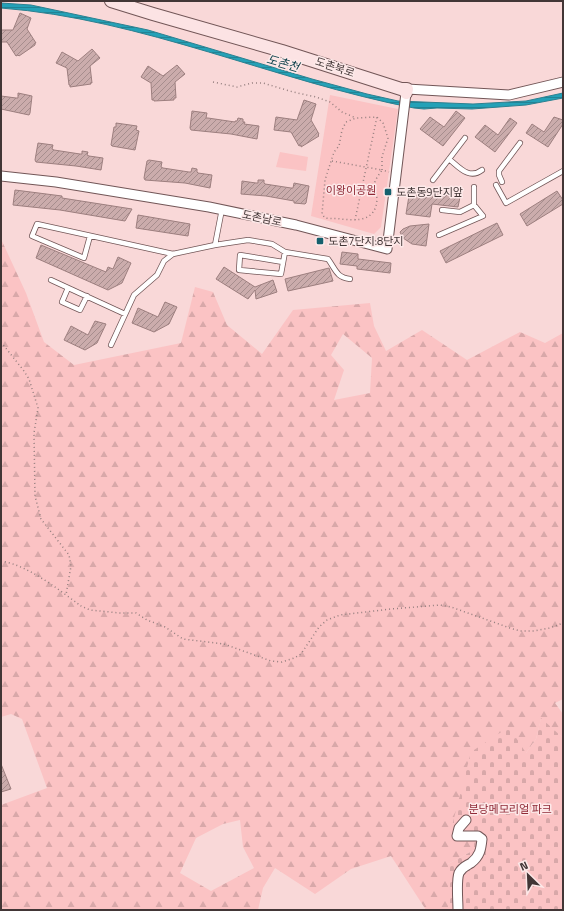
<svg xmlns="http://www.w3.org/2000/svg" width="564" height="911" viewBox="0 0 564 911" font-family="'Titillium Web','Noto Sans KR',sans-serif">
  <defs>
    <pattern id="forest-firs" width="22" height="20" patternUnits="userSpaceOnUse"><rect width="22" height="20" fill="#fbc3c4"/><path d="M5 1l3.5 6h-7zM16 11l3.5 6h-7z" fill="#d8a8a9"/></pattern>
    <pattern id="cemetery-stones" width="16" height="16" patternUnits="userSpaceOnUse"><rect width="16" height="16" fill="#fbc3c4"/><path d="M2 7V4a2 2 0 0 1 4 0v3zM10 15v-3a2 2 0 0 1 4 0v3z" fill="#d8a8a9"/></pattern>
    <pattern id="water-rules" width="6" height="5" patternUnits="userSpaceOnUse"><rect width="6" height="5" fill="#24a1b7"/><path d="M0 2.5h6" fill="none" stroke="#218496"/></pattern>
    <pattern id="building-hatch" width="6" height="6" patternUnits="userSpaceOnUse"><rect width="6" height="6" fill="#cbacac"/><path d="M-1 1l2-2M0 6l6-6M5 7l2-2" fill="none" stroke="#a68d8d"/></pattern>
  </defs>
  <rect width="100%" height="100%" fill="#f9d8d8"/>
  <!-- forest -->
  <path fill="url(#forest-firs)" fill-rule="evenodd" d="M1,239L26,293L44,342L74,365L181,343L195,287L213,292L227,325L262,354L293,310L370,303L374,326L386,351L422,330L467,360L520,332L545,343L563,333V699L555,703L563,714V738L541,719L536,739L526,753L476,849L448,864V910H426L391,856L351,869L315,894L275,868L263,888L258,910H1V805L47,788L22,719L11,714L1,717ZM343,334L372,358L370,393L334,400L344,370L331,355ZM240,820L243,847L254,868L211,891L180,873L196,838L223,824Z"/>
  <!-- cemetery -->
  <path fill="url(#cemetery-stones)" d="M541,718L563,738V910H448V864L476,849L452,826L471,752L509,727L526,753L536,739Z"/>
  <!-- park -->
  <path fill="#fbc3c4" d="M330,95L398,109L381,227L374,234L311,216Z
    M280,152L308,157L306,171L276,167Z"/>
  <!-- water -->
  <path fill="url(#water-rules)" stroke="#2d8190" d="M1,3L31,5L148,30L312,79L367,94L398,101L473,104L526,101L563,93V98L526,105L472,109L437,108L424,109L414,108C275,81 143,19 1,8Z"/>
  <!-- building -->
  <path fill="url(#building-hatch)" stroke="#9d7f7f" d="M20,13L31,18L27,29L36,43H35V45L19,56L18,55L16,56L7,42H1V30H13Z
    M92,49L100,58L90,66L92,83H90L91,84L70,87V85H69L67,68L56,63L62,52L78,61Z
    M177,65L185,74L175,82L176,98H174V100L154,101V100H152L151,83L141,77L148,66L163,76Z
    M18,93L32,96L30,113L29,115L1,109V96L16,98H18Z
    M304,100L316,104L311,120L319,134L318,135L319,136L301,147V145L299,146L291,132L274,130L276,117L297,120Z
    M192,111L207,113L206,118H208L235,122V121H237L238,118L243,119V122H245L244,124L259,126L257,139L231,134L191,130L190,128Z
    M456,111L465,118L443,146L420,129L430,117L444,127Z
    M554,117L563,120V124L548,147L526,133L532,124L544,132Z
    M510,118L517,123L495,152L475,137L485,125L498,135Z
    M116,123L137,126L136,130L139,131L135,150L112,146L111,145L114,127H116Z
    M38,143L53,145L52,149L54,150L80,154H82V151L88,152L87,155L89,156L103,158L101,170L76,166L36,162L35,160Z
    M149,160L162,162L161,167L163,168L189,172H191L192,168L197,169V172L198,173L212,175L210,188L185,183L145,180L144,178L147,161Z
    M258,180H264V183L265,184L291,188H293L294,183L309,186L306,203L305,204L294,203V201L266,196L241,194L242,181L256,183H258Z
    M15,190L62,196V198L132,209L125,221L60,210L13,205Z
    M410,190L460,197L458,207L432,204L430,217L406,214Z
    M557,191L563,200V204L527,226L520,214Z
    M138,215L190,224L188,236L136,228Z
    M497,223L503,235L446,263L440,251Z
    M429,224L426,246L412,244L403,238L400,232L403,229L410,226Z
    M41,245L106,272L108,267L113,269L118,257L131,263L122,283L108,290L36,258Z
    M342,252L358,254V259L391,263L390,273L357,269V266L340,264Z
    M224,267L255,287L273,280L277,292L256,299L255,290L248,299L216,279Z
    M329,268L333,281L288,291L285,279Z
    M165,302L177,307L169,324L154,332L132,323L138,308L158,317Z
    M95,321L106,324L97,343L85,350L64,340L71,326L88,335Z
    M1,764L11,789L1,792Z"/>
  <g fill="none" stroke-linecap="round" stroke-linejoin="round">
    <defs>
      <path id="lane" d="M449,159C459,167 469,180 482,170
        M433,180L465,138
        M502,182L499,175V171L520,143
        M496,185L506,203L563,171
        M222,209L215,245L248,240L272,244L285,252L328,259C336,270 336,277 350,279
        M442,210L460,212L474,205V187
        M439,235L483,216L474,205
        M90,236L84,258L32,236L37,224L173,254L215,245
        M283,262L240,255L239,270L281,274L285,252
        M51,280L125,314
        M68,288L62,302L80,310L87,296
        M111,345L134,295L157,275L164,261L173,254"/>
      <path id="street" d="M407,89L509,95L563,82
        M1,176L56,182L209,207L296,225L387,249L406,93
        M458,910C458,900 456,881 459,873C462,867 466,866 471,863C480,856 481,849 482,839L478,836H457L459,828L466,820"/>
      <path id="secondary" d="M111,1L153,14L282,51L401,89H407L406,93"/>
    </defs>
    <!-- lane casing -->
    <use href="#lane" stroke="#725657" stroke-width="6"/>
    <!-- street casing -->
    <use href="#street" stroke="#725657" stroke-width="11"/>
    <!-- secondary casing -->
    <use href="#secondary" stroke="#725657" stroke-width="14"/>
    <!-- path -->
    <path stroke="#957f7f" stroke-width="1.5" stroke-dasharray="1 3" stroke-linecap="butt" d="M213,82L237,87L252,83H263L293,92L316,97L330,102L342,112L356,118
      M332,161L382,170C379,175 374,180 374,187C374,191 377,195 377,199C376,221 358,221 341,219C336,218 331,219 325,218L322,214L325,180L334,152L339,146L342,130L346,122L356,118L377,117L383,123L388,138L382,157V170L389,172
      M355,220L377,117
      M1,342L24,371L29,379L38,408L34,433L35,496L41,519L69,555L71,566L66,595
      M1,561C28,565 59,590 81,606L90,610L120,613H136L147,620L165,627L183,639L224,644L271,661L282,662L294,658L301,654L319,627L327,620L340,615L391,609L440,605L451,607L510,628L520,631H534L550,628L563,623"/>
    <!-- lane -->
    <use href="#lane" stroke="#fff" stroke-width="4.5"/>
    <!-- street -->
    <use href="#street" stroke="#fff" stroke-width="9"/>
    <!-- secondary -->
    <use href="#secondary" stroke="#fce3e4" stroke-width="12"/>
  </g>
  <!-- markers -->
  <g fill="#15606d" stroke="#fde9e9" stroke-width="1.5">
    <rect x="384" y="188" width="8" height="8" rx="2"/>
    <rect x="316" y="237" width="8" height="8" rx="2"/>
  </g>
  <g text-anchor="middle" dominant-baseline="central" stroke-width="3" stroke-linejoin="round" paint-order="stroke">
    <!-- street labels -->
    <g font-size="11" fill="#423636" stroke="#fde9e9">
      <text transform="translate(335 67) rotate(18)">도촌북로</text>
      <text transform="translate(262 218) rotate(12)">도촌남로</text>
    </g>
    <!-- park labels -->
    <g font-size="11" fill="#902a37" stroke="#fde9e9">
      <text x="351" y="190">이왕이공원</text>
      <text x="510" y="809">분당메모리얼 파크</text>
    </g>
    <!-- poi labels -->
    <g font-size="11" fill="#423636" stroke="#fde9e9" text-anchor="start">
      <text x="396" y="192">도촌동9단지앞</text>
      <text x="328" y="241">도촌7단지.8단지</text>
    </g>
    <!-- water labels -->
    <g font-size="12" font-style="italic" fill="#093e48" stroke="#fde9e9">
      <text transform="translate(283 63) rotate(16)">도촌천</text>
    </g>
  </g>
  <!-- border -->
  <rect width="564" height="911" fill="none" stroke="#423636" stroke-width="4"/>
  <!-- north arrow -->
  <g transform="translate(528 875) rotate(336)" stroke="#fde9e9" stroke-width="3" paint-order="stroke">
  <path d="M0-3L7 15L0 10L-7 15Z" fill="#423636"/>
  <text y="-6" font-size="11" font-weight="bold" text-anchor="middle" fill="#423636">N</text>
  </g>
</svg>
